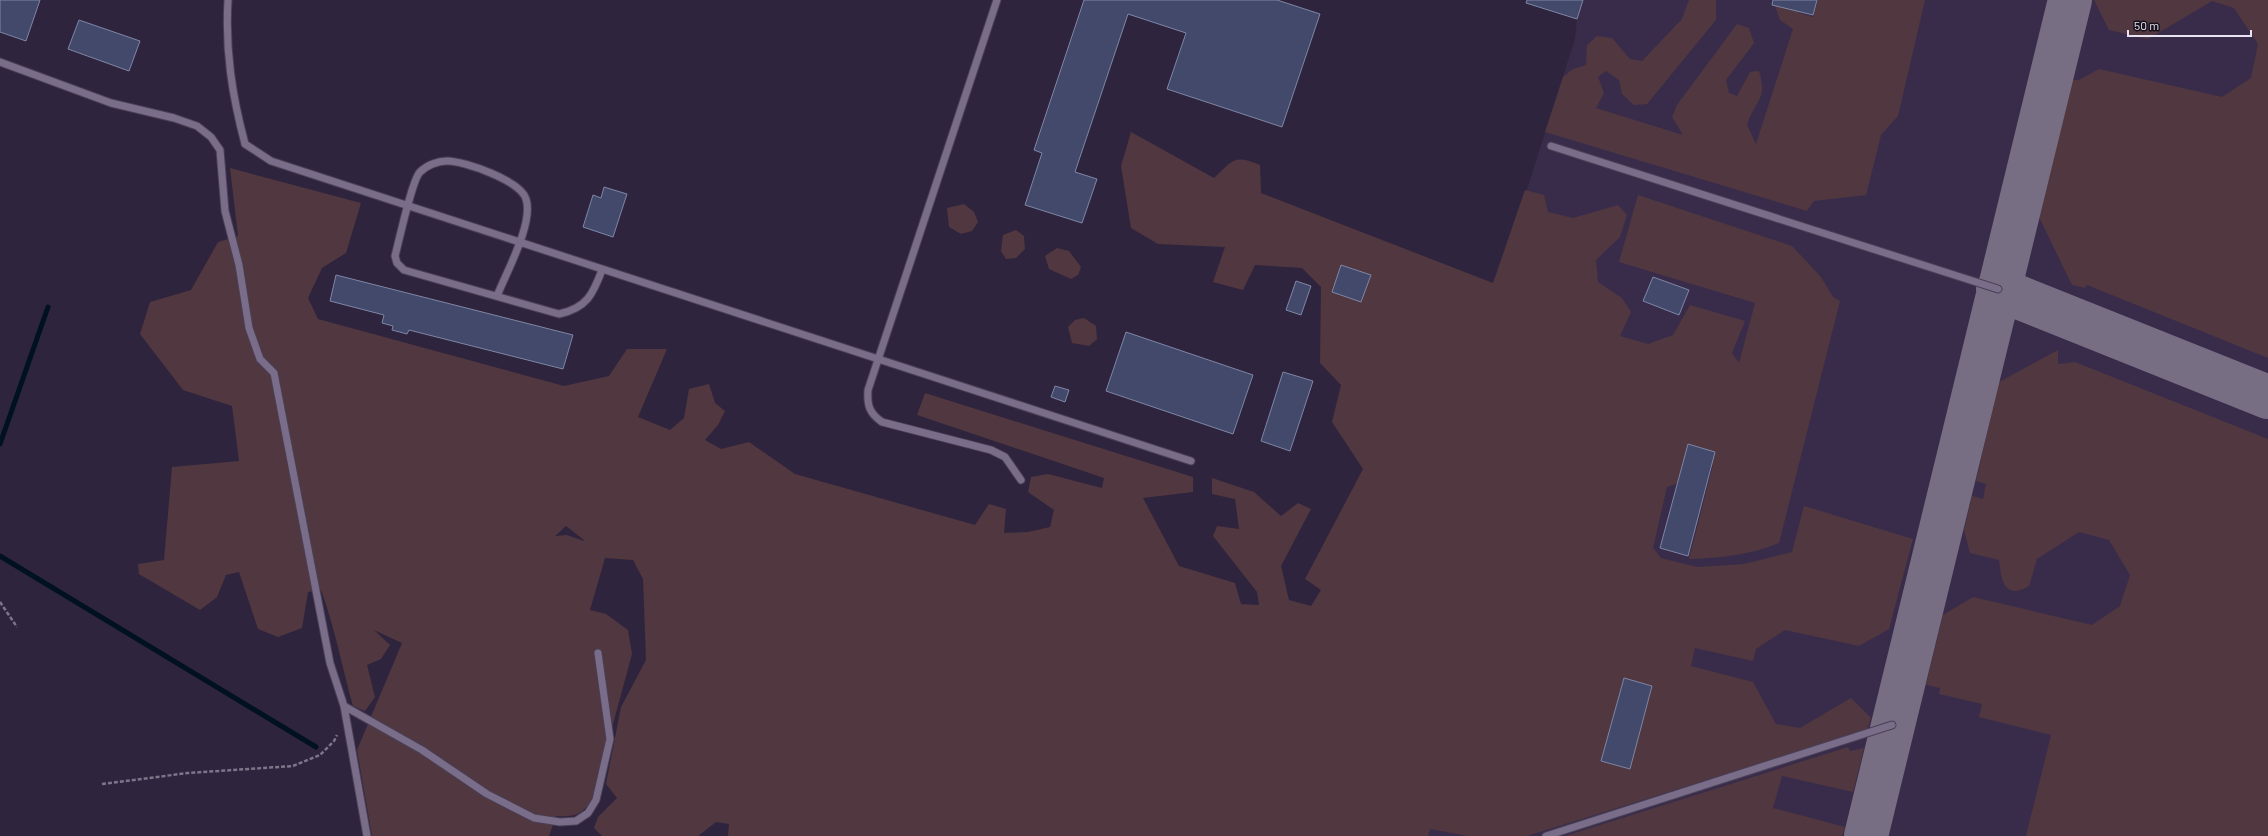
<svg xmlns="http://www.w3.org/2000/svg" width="2268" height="836" viewBox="0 0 2268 836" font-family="Barlow,sans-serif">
  <rect width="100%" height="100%" fill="#2f243d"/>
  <!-- built -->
  <path fill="#392c4b" d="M1583,0H2268V836H1248L1460,399L1575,39L1577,19Z"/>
  <!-- green -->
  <path fill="#51373f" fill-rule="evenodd" d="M1689,0H1716V20L1647,104L1634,105L1622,94L1619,80L1606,71L1598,77L1604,93L1596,108L1683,135L1672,117L1677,105L1737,24L1749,28L1754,43L1726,80L1729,93L1737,96L1750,72L1759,71C1768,101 1755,99 1747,125L1756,144L1793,29L1780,20L1773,0H1802L1799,13L1813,17L1818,0H1925L1898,116L1881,135L1866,195L1814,201L1807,211L1545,132L1563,77L1573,69L1586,65L1587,45L1597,36L1612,38L1630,59L1642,61L1682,19Z
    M2094,0H2268V358L2087,285L2085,288L2072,285L2039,217L2072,80H2079L2099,69L2222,97L2251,78L2258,44L2234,8L2212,1L2148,39L2109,30Z
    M1131,132L1214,178C1233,160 1234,154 1260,165L1261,193L1493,283L1525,190L1544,195L1548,212L1573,218L1618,205L1627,215L1620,237L1596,260L1598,282L1622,298L1631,312L1620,336L1648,344L1673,335L1690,305L1745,321L1732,353L1739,363L1755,303L1619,262L1638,195L1792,246L1821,277L1833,297L1840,301L1779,543C1751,555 1719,558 1689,559L1713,465L1698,476L1667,487L1653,548L1661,558L1697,567L1744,564L1792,552L1804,506L1913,539L1889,629L1859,646L1785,630L1756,649L1753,661L1695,648L1691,666L1753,682L1776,724L1800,728L1851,698L1871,718L1867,730L1527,836H1468L1430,829L1428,836H728L729,824L716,822L698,836H602L594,828L598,817L617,798L606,784L621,707L646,660L643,579L633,560L605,558L590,610L606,614L628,630L632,654L593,798C582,815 576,817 556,816L549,836H372L357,750L402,643L374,630L390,645L381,659L367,665L375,697L365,711L353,706C342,667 335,628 321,590L308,592L302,628L278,637L258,629L239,572L226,575L217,597L200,610L139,574L138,564L164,560L172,467L239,461L232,406L183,390L140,334L150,302L191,290L218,242L238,236L230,168L361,203L346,253L322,268L308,298L318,319L564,386L609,376L627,349H667L638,417L670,430L684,418L689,389L709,384L715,403L725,411L718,425L705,440L721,449L749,442L795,474L975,525L989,504L1006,509L1004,533L1028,532L1050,527L1054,510L1028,492L1031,477L1048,474L1102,488L1104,478L917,415L925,393L1193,477V492L1143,498L1179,566L1235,583L1241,604L1259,605L1257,592L1213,536L1217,526L1239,529L1235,499L1212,494V478L1254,492L1281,516L1298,503L1311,509L1281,566L1289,600L1311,606L1321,590L1305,579L1363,469L1332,422L1341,385L1320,363L1321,287L1302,268L1255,265L1243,290L1213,282L1225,247L1158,244L1131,228L1121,166ZM566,526L584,540V541L567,535L555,536ZM1624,678L1652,686L1629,769L1601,761Z
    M964,204L974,212L978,222L972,231L961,234L949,227L947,208Z
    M1016,230L1024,236L1025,249L1016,258L1006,259L1001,251L1003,235Z
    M1057,248L1069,251L1081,267L1078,275L1071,279L1049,269L1045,256Z
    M1084,318L1096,326L1097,339L1089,346L1072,343L1068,327L1075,320Z
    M2058,350V364L2075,362L2268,439V836H2026L2051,735L1979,717L1982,704L1939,694L1940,688L1926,685L1943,615L1973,597L2092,625L2120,606L2130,575L2109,540L2079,532L2037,559L2029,586C2004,601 2001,579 1999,560L1970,553L1964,530L1972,496L1983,499L1986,484L1976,481L1999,382Z
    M1848,747L1850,751L1864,748L1853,792L1782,776L1773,808L1845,827L1842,836H1565Z"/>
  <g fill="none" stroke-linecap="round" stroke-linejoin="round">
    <!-- stream -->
    <path stroke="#001123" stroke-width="5" d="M0,444L48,307
      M0,556L316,747"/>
    <!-- taxiway -->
    <path stroke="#786e84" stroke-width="44" d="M1998,289L2268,397
      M1866,836L2070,0"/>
  </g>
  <!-- building -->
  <path fill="#42496b" stroke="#7f86a5" d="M0,0H40L26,41L0,32Z
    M1084,0H1277L1320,14L1282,127L1167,89L1186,33L1128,14L1075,172L1097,179L1082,223L1025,205L1042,153L1034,150Z
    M1527,0H1583L1577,19L1526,3Z
    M1773,0H1817L1813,15L1772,5Z
    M79,20L140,41L129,71L68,49Z
    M604,187L627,194L613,237L583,227L593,195L601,198Z
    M1341,265L1371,275L1361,302L1332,292Z
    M336,275L573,335L563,369L409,330L407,334L392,330L393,326L382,323L384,315L330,301Z
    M1653,277L1689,290L1679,315L1643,301Z
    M1296,281L1311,286L1301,315L1286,310Z
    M1126,332L1253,375L1233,434L1106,391Z
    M1283,372L1313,381L1290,451L1261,441Z
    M1055,386L1069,390L1065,402L1051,397Z
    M1688,444L1715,452L1688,556L1660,548Z
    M1624,678L1652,686L1630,769L1601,761Z"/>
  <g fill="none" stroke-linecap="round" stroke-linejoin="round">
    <defs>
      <path id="lane" d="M228,0C225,50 232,95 245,144L271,161L1191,461
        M997,0L868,390C867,405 869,413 882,422L991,450L1005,457L1021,480
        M0,62L111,103L174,118L197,126L211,137L220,150L225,211L239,265L249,328L260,359L274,373L330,663L344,706L367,836
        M1551,146L1998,289
        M497,296C506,273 534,223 526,199C521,181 465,161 447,161C438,161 427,165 420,172C412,180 399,241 395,256L397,263L404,270L559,314C587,308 593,294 602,270
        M344,706L422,750L487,794L534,818L560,822L576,821L588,813L596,800L610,739L598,653
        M1546,836L1892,725"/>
    </defs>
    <!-- lane casing -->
    <use href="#lane" stroke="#494056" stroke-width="9"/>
    <!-- path -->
    <path stroke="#7e758a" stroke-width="2.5" stroke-dasharray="4 2" stroke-linecap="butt" d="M0,602L17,627
      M102,784L188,773L293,766L320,755L334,741L337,735"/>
    <!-- lane -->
    <use href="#lane" stroke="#796d8a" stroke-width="7"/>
  </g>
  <!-- scale -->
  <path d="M2128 30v6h123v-6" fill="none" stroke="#e8e2f3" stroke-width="2"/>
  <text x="2134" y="30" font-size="12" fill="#e8e2f3" stroke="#15101c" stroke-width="3" paint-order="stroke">50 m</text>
</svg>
